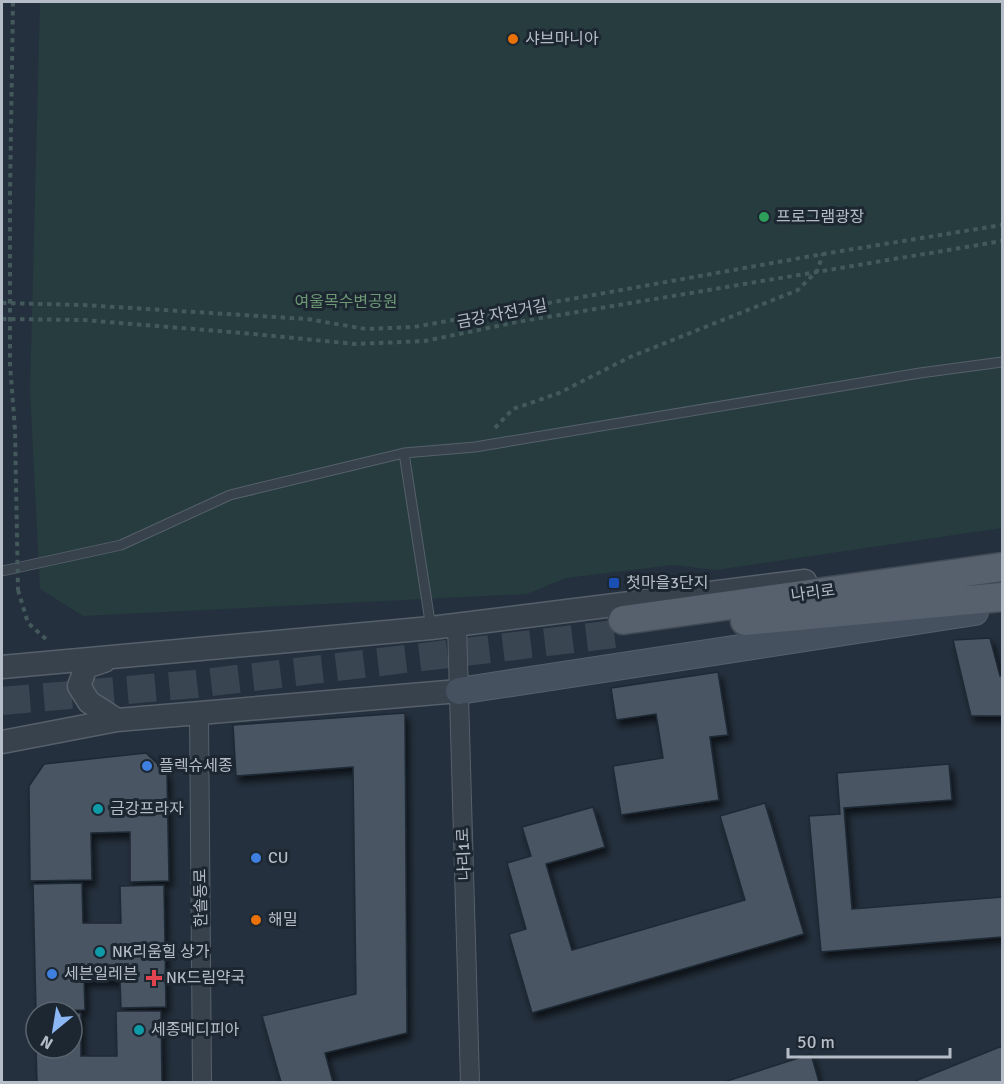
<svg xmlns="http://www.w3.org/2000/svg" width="1004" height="1084" viewBox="0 0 1004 1084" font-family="Signika,'Noto Sans KR',sans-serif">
  <defs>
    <filter id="shadow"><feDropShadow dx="3.5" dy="6" stdDeviation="3" flood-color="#0009"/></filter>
  </defs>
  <rect width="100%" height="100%" fill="#24303d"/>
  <!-- green -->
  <path fill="#263c3e" d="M40,2H1002V528L716,570L673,565L566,578L527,594L83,616L40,589L30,392Z"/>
  <!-- building -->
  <path fill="#485563" stroke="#1f2934" stroke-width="1.5" filter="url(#shadow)" d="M990,638L1000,676H1002V716H971L953,640Z
    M718,672L728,735L710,737L719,800L621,815L613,766L663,758L656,714L616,720L611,688Z
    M405,713L407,1033L325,1053L333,1082H281L262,1016L356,994L353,767L236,776L233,725Z
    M146,753L167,773L169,881L130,882V832L91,833L92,880L30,881L29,786L44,764Z
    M949,764L952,800L844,808L852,909L1002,897V937L821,952L809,816L840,814L837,773Z
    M765,803L804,934L532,1013L509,934L526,929L507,863L531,856L522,827L593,807L605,847L546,864L572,950L745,900L720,816Z
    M82,883L83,923H121L120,886L164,885L166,1007L121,1008L120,980H84L85,1010L36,1011L33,884Z
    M116,1011H161L162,1082H37L36,1048H72V1013H81V1056H117Z
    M1002,1046V1082H913Z
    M811,1054L819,1082H724Z"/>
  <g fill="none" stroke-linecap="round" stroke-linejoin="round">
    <!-- primary-tunnel -->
    <path stroke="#3a4552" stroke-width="28" stroke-dasharray="28 14" stroke-linecap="butt" d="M2,701L195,684L624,633"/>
    <defs>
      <path id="service" d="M404,453L431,628
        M2,571L121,545L230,495L404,453L475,447L920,373L1002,362"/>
      <path id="minor" d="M457,625L470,1082
        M199,714L202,1082"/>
      <path id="tertiary" d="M104,661L86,667L79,686L89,702L117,720
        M2,667L431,628L805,581
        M2,742L117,720L459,691"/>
      <path id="secondary" d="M459,691L975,612"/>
      <path id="primary" d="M623,620L1002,567
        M745,621L1002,597"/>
    </defs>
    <!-- service casing -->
    <use href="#service" stroke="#56606b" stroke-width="11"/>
    <!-- minor casing -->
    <use href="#minor" stroke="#56606b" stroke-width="20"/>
    <!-- tertiary casing -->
    <use href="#tertiary" stroke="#56606b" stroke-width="25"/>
    <!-- secondary casing -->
    <use href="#secondary" stroke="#56606b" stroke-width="28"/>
    <!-- primary casing -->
    <use href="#primary" stroke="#414b56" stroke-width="31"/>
    <!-- path -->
    <path stroke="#44595b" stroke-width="4" stroke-dasharray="4.5 4.5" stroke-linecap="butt" d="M2,303L83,305L307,319L366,329L414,327L823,254L1002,225
      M2,319L83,320L243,333L355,344L425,341L517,322L1002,241
      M495,428L513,409L559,393L630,357L798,290L817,271L823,254
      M18,590L28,623L46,639"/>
    <!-- service -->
    <use href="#service" stroke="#38424d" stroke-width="9"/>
    <!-- minor -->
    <use href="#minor" stroke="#38424d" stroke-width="18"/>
    <!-- tertiary -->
    <use href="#tertiary" stroke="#38424d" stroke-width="22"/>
    <!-- secondary -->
    <use href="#secondary" stroke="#465160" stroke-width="26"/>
    <!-- primary -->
    <use href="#primary" stroke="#56616d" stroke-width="28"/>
    <!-- path-bridge -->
    <path stroke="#44595b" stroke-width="4" stroke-dasharray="4.5 4.5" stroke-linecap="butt" d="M13,2L10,195V364L15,430L18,590"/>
  </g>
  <!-- markers -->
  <g fill="#e8710a" stroke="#1d2732" stroke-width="2">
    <circle cx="513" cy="39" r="6"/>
    <circle cx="256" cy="920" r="6"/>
  </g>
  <circle fill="#2e9e5b" stroke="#1d2732" stroke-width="2" cx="764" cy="217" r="6"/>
  <rect fill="#1a4fb4" stroke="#1d2732" stroke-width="2" x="608" y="577" width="12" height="12" rx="3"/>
  <g fill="#3f7fe0" stroke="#1d2732" stroke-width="2">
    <circle cx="147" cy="766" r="6"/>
    <circle cx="256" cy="858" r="6"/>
    <circle cx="52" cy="974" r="6"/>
  </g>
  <g fill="#0f9aa8" stroke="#1d2732" stroke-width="2">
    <circle cx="98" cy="809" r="6"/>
    <circle cx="100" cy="952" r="6"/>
    <circle cx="139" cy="1030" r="6"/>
  </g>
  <path fill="#e0444e" stroke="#1d2732" stroke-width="2" d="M151 969h6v6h6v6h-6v6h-6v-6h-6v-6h6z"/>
  <g text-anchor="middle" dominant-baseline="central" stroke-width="6" stroke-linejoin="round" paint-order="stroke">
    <!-- poi labels -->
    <g font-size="16" fill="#b4bdc8" stroke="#1d2732" text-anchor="start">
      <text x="525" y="39">샤브마니아</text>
      <text x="776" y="217">프로그램광장</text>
      <text x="626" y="583">첫마을3단지</text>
      <text x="159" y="766">플렉슈세종</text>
      <text x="110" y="809">금강프라자</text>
      <text x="268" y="858">CU</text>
      <text x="268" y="920">해밀</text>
      <text x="112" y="952">NK리움힐 상가</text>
      <text x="64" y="974">세븐일레븐</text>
      <text x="166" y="978">NK드림약국</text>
      <text x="151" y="1030">세종메디피아</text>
    </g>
    <!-- park labels -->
    <g font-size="16" fill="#6c9974" stroke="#1d2732">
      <text x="346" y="302">여울목수변공원</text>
    </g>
    <!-- street labels -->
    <g font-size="16" fill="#b4bdc8" stroke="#1d2732">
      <text transform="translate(502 314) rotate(-11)">금강 자전거길</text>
      <text transform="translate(813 593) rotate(-8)">나리로</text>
      <text transform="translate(464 854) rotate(-92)">나리1로</text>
      <text transform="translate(201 898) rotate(-91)">한솔동로</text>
    </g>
  </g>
  <!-- border -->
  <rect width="1004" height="1084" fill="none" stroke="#b4bdc8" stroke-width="6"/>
  <!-- north arrow -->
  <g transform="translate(54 1030) rotate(210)"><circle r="28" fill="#1d2732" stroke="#59636e" stroke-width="1.5"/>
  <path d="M0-4.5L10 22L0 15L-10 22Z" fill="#8cb9f5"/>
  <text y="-9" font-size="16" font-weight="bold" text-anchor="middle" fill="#b4bdc8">N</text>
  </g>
  <!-- scale -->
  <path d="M788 1048v9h162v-9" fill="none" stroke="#b4bdc8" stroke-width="3"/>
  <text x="797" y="1048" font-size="18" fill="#b4bdc8" stroke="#1d2732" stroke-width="4.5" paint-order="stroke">50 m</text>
</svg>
